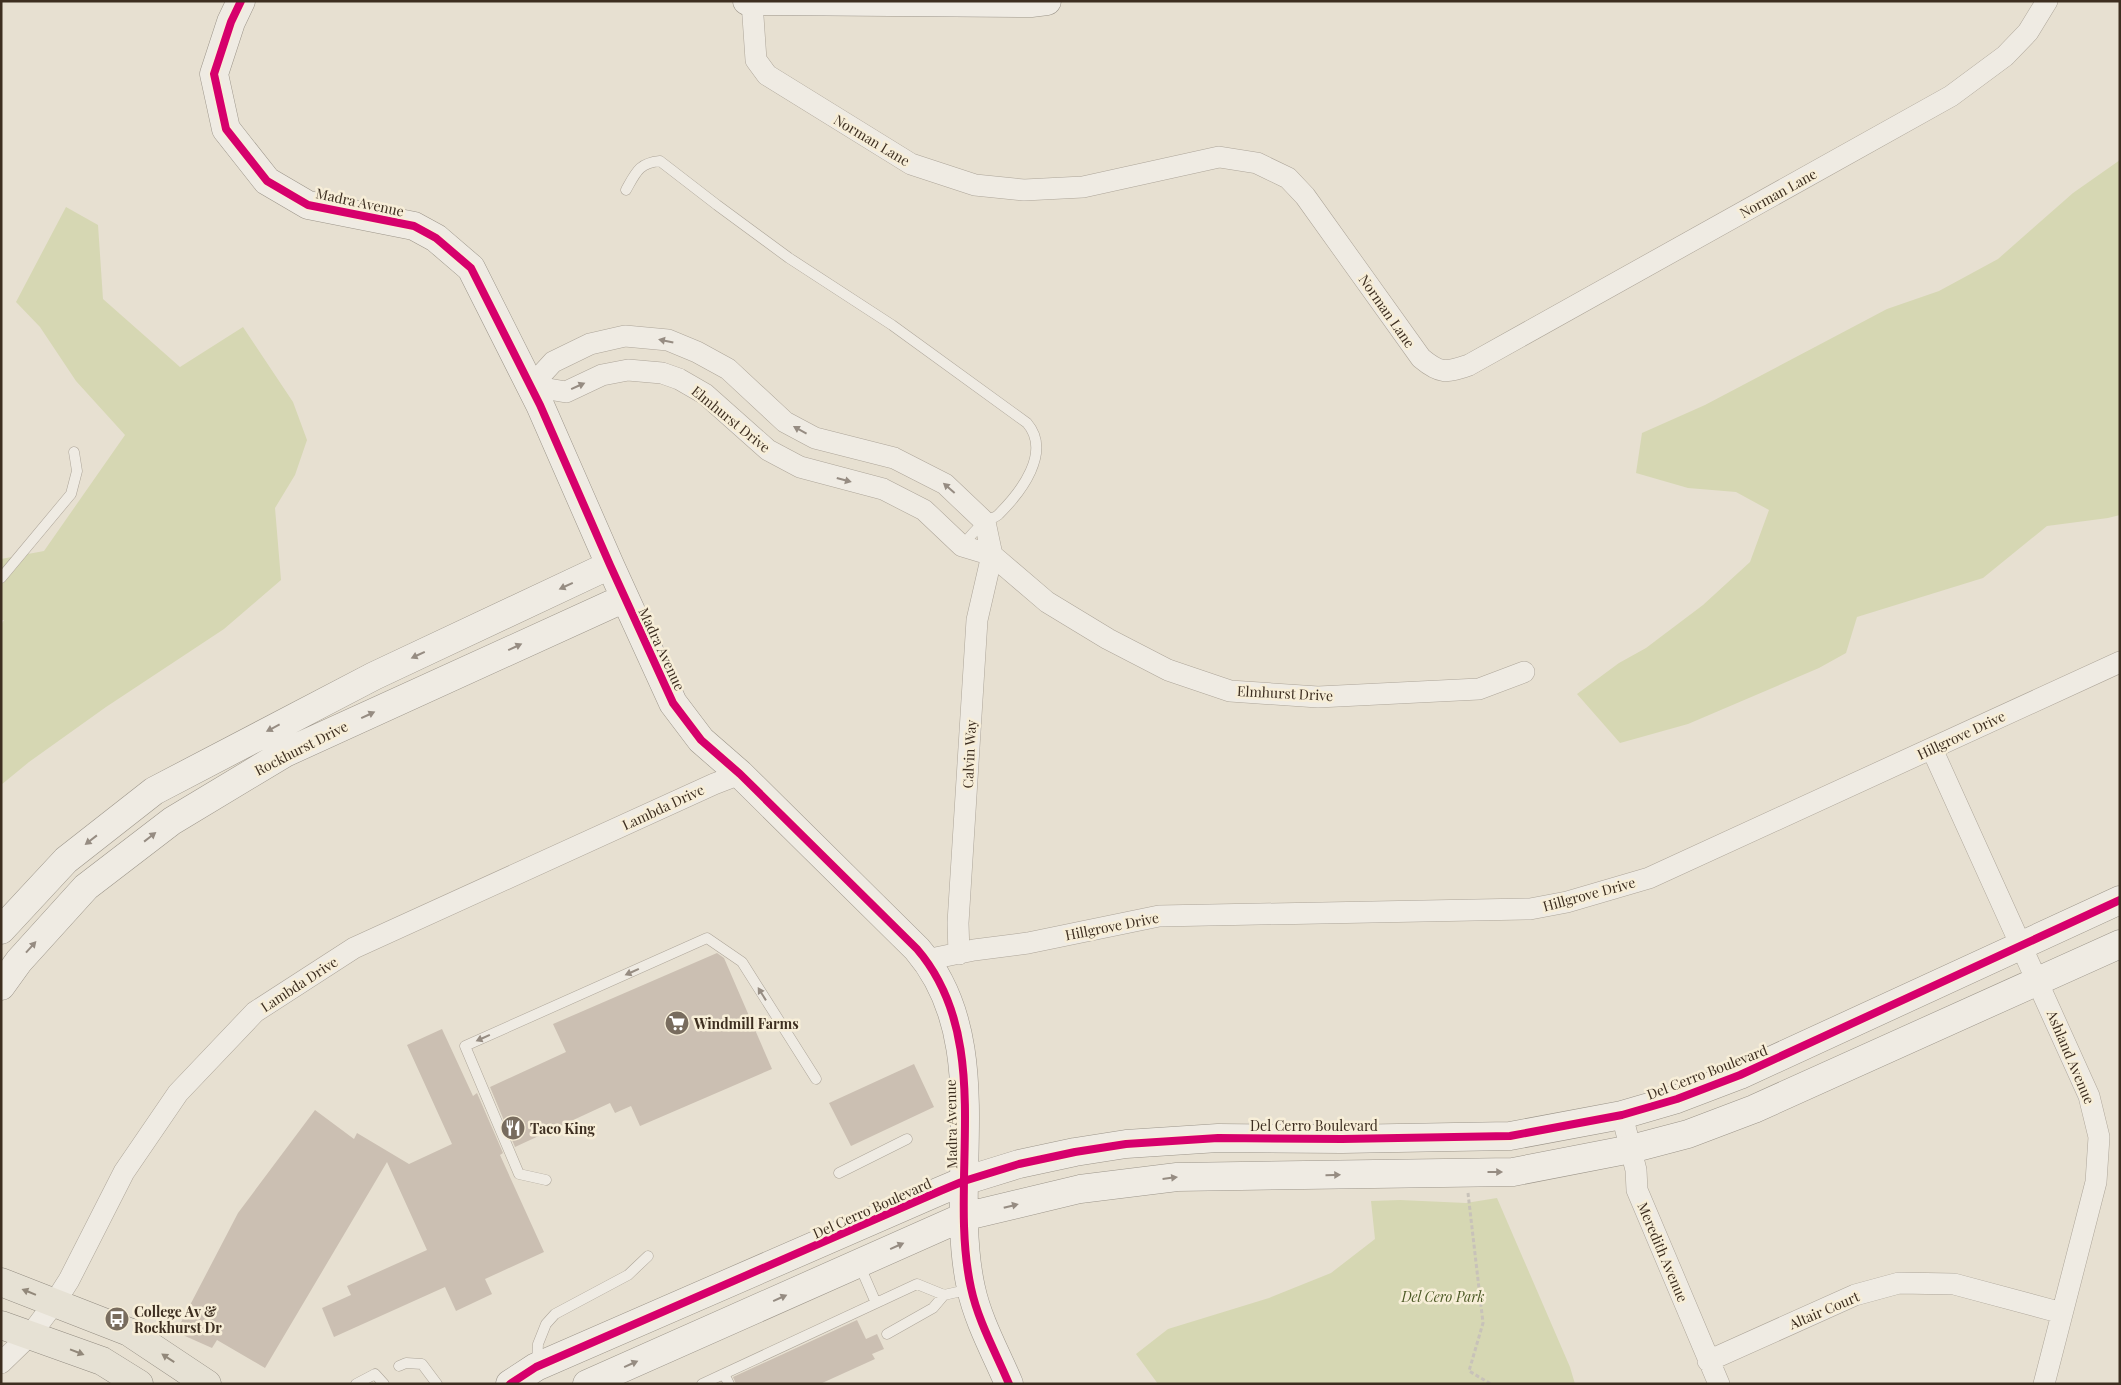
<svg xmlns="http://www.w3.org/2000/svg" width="2121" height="1385" viewBox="0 0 2121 1385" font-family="'Playfair Display',serif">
  <rect width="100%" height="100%" fill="#e7e0d1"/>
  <!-- green -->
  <path fill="#d6d7b3" d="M2120,160V515L2108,518L2047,526L1983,578L1857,617L1846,653L1819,668L1688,724L1620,743L1577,694L1619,663L1646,648L1703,605L1750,562L1769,510L1736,492L1688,488L1636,473L1642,433L1705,405L1887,309L1939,291L1998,259L2073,193Z
    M66,207L98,225L103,299L180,367L243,327L293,402L307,440L295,475L275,508L281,580L224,629L106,707L29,762L1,785V625L4,620H1V559L44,551L125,435L76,381L40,327L16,302Z
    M1497,1198L1570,1367L1575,1384H1158L1136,1354L1168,1329L1269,1298L1331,1273L1375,1239L1371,1201L1400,1200L1466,1203Z"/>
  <!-- building -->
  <path fill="#cbbfb2" d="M717,953L724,958L772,1069L640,1126L631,1106L615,1113L610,1103L515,1147L490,1087L566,1052L553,1024Z
    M442,1029L473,1096L477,1093L503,1153L500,1155L544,1252L485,1279L492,1294L456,1311L445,1287L334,1337L322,1308L351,1295L347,1286L427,1250L387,1162L265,1368L217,1340L212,1348L176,1332L238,1213L315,1110L354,1139L357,1133L409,1164L452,1144L407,1045Z
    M914,1064L934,1107L851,1146L829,1103Z
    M857,1320L866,1339L877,1334L884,1349L872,1354L875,1359L820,1384H736L733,1377Z"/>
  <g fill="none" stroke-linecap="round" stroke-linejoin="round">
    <defs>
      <path id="lane" d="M626,190C636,172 639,163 660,161L717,205L789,258L892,325L1027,423C1052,452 1021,492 999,514C996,518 990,518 986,521C977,527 969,538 962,546
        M1,578L71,494L77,471L74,452
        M839,1173L907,1139
        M546,1180L519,1174L465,1046L707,938L742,962L816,1079
        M859,1264L876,1303
        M887,1334L933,1308L944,1295
        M537,1364L538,1344L546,1324L555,1314L628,1275L648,1256
        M399,1366L406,1363L422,1364L437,1384
        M724,1374L729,1384
        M356,1384L375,1374L384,1384
        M702,1384L917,1284L944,1295L971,1289"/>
      <path id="street" d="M752,2L756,60L767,75L911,164L975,185L1024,190L1083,187L1219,157L1257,163L1288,178L1305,196L1421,358C1440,374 1446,373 1469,365L1951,96L2005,56L2028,32L2047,1
        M531,386L566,392L602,375L628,370L662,373L679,379L705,394L768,450L800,467L883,489L924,510L962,546L992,555L1047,602L1108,639L1168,670L1230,691L1318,697L1479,689L1524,672
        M531,386L553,362L590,344L625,336L668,340L697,352L728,369L785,422L815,438L894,458L945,484L985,522L992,555L977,620L958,923L959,954
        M1932,749L2089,1096L2099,1137L2096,1182L2044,1384
        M926,960L974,950L1028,943L1159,916L1530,909L1567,902L1649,878L2120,662
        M1622,1115L1636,1170L1637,1190L1719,1384
        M1708,1361L1855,1295L1899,1283L1954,1284L2062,1313
        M1,1363L31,1334L55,1302L69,1280L124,1172L178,1093L255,1012L354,948L714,784L740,774"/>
      <path id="secondary" d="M241,1L231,22L214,74L226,129L267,181L308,205L414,226L436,238L471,268L540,405L610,565L673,703L701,740L740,774L917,949C997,1042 947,1179 971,1288C978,1321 996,1353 1009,1384
        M747,1L1031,3L1047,1
        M1,930L66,860L154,791L374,676L610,565
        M1,986L19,961L86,887L172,821L285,753L625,598
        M510,1384L536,1367L940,1191L964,1181L1019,1164L1075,1152L1126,1144L1218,1138L1342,1139L1510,1136L1622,1115L1677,1099L1740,1075L2120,900
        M587,1384L963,1217L1080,1189L1177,1177L1513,1172L1631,1149L1688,1134L1754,1109L2120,944"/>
      <path id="primary" d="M1,1282L129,1332L207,1384
        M1,1325L102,1361L139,1384"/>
    </defs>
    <!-- lane casing -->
    <use href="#lane" stroke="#ada599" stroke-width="11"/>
    <!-- street casing -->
    <use href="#street" stroke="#ada599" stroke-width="22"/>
    <!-- secondary casing -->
    <use href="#secondary" stroke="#9c958a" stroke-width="29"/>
    <!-- primary casing -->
    <use href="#primary" stroke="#928b80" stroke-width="29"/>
    <!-- path -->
    <path stroke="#c8c2b9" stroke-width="3" stroke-dasharray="4 2.5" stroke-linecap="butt" d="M1468,1193L1483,1323L1469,1371L1491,1384"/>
    <!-- lane -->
    <use href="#lane" stroke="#efebe3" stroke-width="10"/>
    <!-- street -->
    <use href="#street" stroke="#efebe3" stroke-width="21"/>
    <!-- secondary -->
    <use href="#secondary" stroke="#efebe3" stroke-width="28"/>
    <!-- primary -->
    <use href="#primary" stroke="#e6e1d4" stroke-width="28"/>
    <defs>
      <path id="cycleway" d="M241,1L231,22L214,74L226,129L267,181L308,205L414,226L436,238L471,268L540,405L610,565L673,703L701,740L740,774L917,949C997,1042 947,1179 971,1288C978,1321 996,1353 1009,1384
        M510,1384L536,1367L940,1191L964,1181L1019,1164L1075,1152L1126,1144L1218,1138L1342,1139L1510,1136L1622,1115L1677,1099L1740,1075L2120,900"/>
    </defs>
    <!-- cycleway casing -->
    <use href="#cycleway" stroke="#f7eed8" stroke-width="11"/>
    <!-- cycleway -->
    <use href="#cycleway" stroke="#d6006c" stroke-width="8"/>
  </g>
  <!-- one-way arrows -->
  <defs><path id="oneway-solid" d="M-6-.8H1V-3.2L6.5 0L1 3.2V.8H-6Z" transform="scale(1.25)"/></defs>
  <g fill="#968c82">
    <use href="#oneway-solid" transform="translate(666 341) rotate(-168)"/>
    <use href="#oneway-solid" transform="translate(578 386) rotate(-24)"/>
    <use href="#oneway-solid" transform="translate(800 430) rotate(-151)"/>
    <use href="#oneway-solid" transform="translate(844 480) rotate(15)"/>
    <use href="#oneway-solid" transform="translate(949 488) rotate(-139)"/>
    <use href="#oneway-solid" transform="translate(566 586) rotate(155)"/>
    <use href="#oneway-solid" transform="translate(515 647) rotate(-25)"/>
    <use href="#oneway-solid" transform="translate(418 655) rotate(155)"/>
    <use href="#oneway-solid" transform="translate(368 715) rotate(-25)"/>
    <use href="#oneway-solid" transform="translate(273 728) rotate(152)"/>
    <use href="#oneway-solid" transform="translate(150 837) rotate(-38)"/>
    <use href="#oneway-solid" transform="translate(91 840) rotate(142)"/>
    <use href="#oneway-solid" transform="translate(31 947) rotate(-48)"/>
    <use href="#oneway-solid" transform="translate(632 972) rotate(156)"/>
    <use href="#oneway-solid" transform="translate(762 994) rotate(-122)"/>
    <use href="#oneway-solid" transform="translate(483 1038) rotate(156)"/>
    <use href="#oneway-solid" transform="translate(1495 1172)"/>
    <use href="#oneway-solid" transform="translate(1333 1175) rotate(-1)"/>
    <use href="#oneway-solid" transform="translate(1170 1178) rotate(-7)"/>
    <use href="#oneway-solid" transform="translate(1011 1206) rotate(-14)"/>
    <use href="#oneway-solid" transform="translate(897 1246) rotate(-24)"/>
    <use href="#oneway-solid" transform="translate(780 1298) rotate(-24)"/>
    <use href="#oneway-solid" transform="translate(631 1364) rotate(-24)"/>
  </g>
  <g fill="#92887a">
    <use href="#oneway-solid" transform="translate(29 1292) rotate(-158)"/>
    <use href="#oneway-solid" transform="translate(77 1352) rotate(21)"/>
    <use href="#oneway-solid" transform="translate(168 1358) rotate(-147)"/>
  </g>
  <!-- icons -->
  <defs>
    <symbol id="supermarket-disc" viewBox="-11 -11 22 22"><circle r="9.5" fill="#786c5e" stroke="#f7eed8"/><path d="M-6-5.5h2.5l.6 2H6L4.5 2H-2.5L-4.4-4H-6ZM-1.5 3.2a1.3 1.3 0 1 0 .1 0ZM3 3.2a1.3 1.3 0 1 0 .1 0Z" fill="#fff"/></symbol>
    <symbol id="restaurant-disc" viewBox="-11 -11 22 22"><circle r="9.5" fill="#786c5e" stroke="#f7eed8"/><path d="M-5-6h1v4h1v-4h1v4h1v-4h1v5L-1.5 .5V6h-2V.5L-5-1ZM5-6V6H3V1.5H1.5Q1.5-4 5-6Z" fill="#fff"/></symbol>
    <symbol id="bus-disc" viewBox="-11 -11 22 22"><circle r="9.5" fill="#786c5e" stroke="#f7eed8"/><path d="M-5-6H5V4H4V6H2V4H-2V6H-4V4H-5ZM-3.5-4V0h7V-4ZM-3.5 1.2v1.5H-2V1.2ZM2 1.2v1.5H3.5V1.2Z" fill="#fff"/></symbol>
  </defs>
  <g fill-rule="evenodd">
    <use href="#supermarket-disc" x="663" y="1009" width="28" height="28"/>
    <use href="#restaurant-disc" x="499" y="1114" width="28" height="28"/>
    <use href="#bus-disc" x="103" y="1305" width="28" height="28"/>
  </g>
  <g text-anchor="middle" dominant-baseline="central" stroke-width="5" stroke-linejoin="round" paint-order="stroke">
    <!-- street labels -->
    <g font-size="14" fill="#3d2e20" stroke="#f7eed8">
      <text transform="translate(872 140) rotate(31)">Norman Lane</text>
      <text transform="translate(1778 193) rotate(-29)">Norman Lane</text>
      <text transform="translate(360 202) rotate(12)">Madra Avenue</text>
      <text transform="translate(1387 311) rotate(55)">Norman Lane</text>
      <text transform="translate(731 419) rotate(39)">Elmhurst Drive</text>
      <text transform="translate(662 649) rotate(65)">Madra Avenue</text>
      <text transform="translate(1285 693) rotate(3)">Elmhurst Drive</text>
      <text transform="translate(1961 735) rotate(-25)">Hillgrove Drive</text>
      <text transform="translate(301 748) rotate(-27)">Rockhurst Drive</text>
      <text transform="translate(969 754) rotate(-87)">Calvin Way</text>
      <text transform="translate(663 807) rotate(-25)">Lambda Drive</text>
      <text transform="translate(1589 894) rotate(-15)">Hillgrove Drive</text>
      <text transform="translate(1112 926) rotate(-11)">Hillgrove Drive</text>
      <text transform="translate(299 984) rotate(-33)">Lambda Drive</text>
      <text transform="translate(2071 1057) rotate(67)">Ashland Avenue</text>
      <text transform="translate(1707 1072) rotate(-21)">Del Cerro Boulevard</text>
      <text transform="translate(951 1124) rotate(-91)">Madra Avenue</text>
      <text x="1314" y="1125">Del Cerro Boulevard</text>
      <text transform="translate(872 1208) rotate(-24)">Del Cerro Boulevard</text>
      <text transform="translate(1663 1252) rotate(67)">Meredith Avenue</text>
      <text transform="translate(1824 1310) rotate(-23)">Altair Court</text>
    </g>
    <!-- poi labels -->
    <g font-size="14" font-weight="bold" fill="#3d2e20" stroke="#f7eed8" text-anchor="start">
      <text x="694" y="1023">Windmill Farms</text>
      <text x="530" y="1128">Taco King</text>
      <text x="134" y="1311">College Av &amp;<tspan x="134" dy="16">Rockhurst Dr</tspan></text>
    </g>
    <!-- park labels -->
    <g font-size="14" font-style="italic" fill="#4d5a26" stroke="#f7eed8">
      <text x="1443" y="1296">Del Cero Park</text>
    </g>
  </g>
  <!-- border -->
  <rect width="2121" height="1385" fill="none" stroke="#3d2e20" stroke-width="5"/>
</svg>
